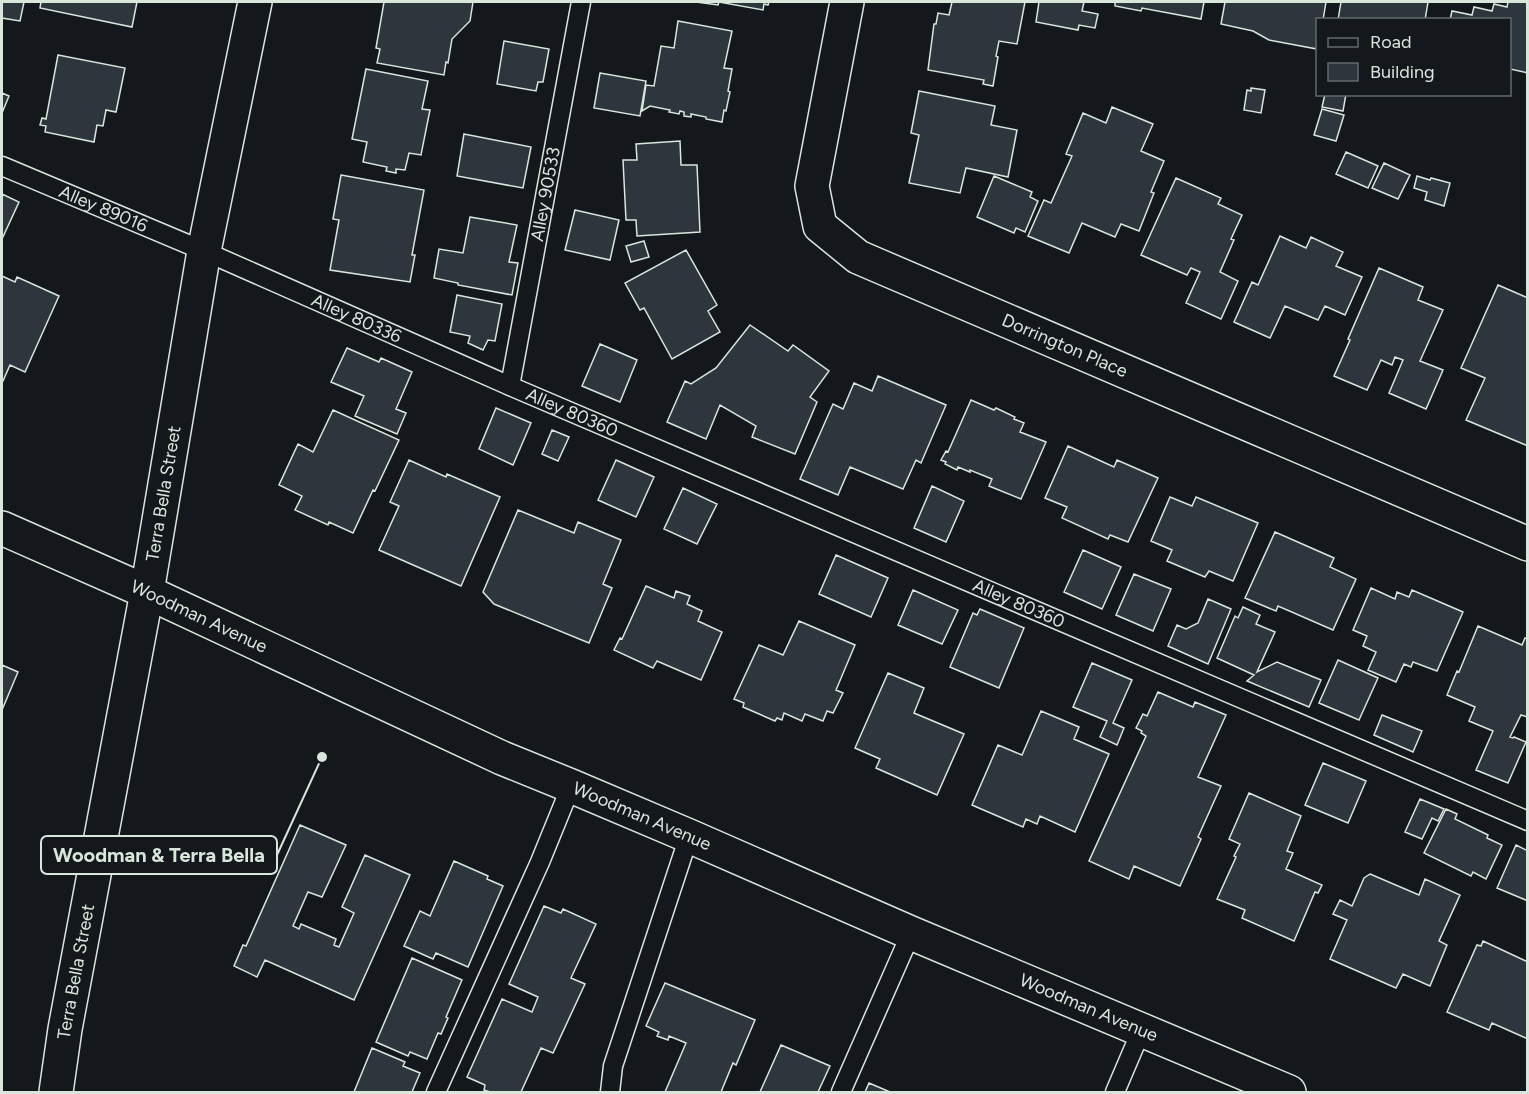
<svg xmlns="http://www.w3.org/2000/svg" width="1529" height="1094" viewBox="0 0 1529 1094" font-family="Figtree,sans-serif">
  <rect width="100%" height="100%" fill="#14181c"/>
  <!-- building -->
  <path fill="#2c363c" stroke="#d8e6dc" stroke-width="1.5" d="M2,2H24L20,21L2,18Z
    M41,2H137L132,27L40,8Z
    M384,2H473L470,21L452,39L448,63L446,62L444,75L377,63L380,49L376,48Z
    M696,2H769L768,5L764,4L763,10L719,2L718,5Z
    M952,2H1025L1017,44L999,41L996,56L998,57L993,86L983,84L984,80L928,70L934,24H936L938,13L949,15Z
    M1039,2H1084L1082,11L1098,14L1095,28L1079,25L1078,30L1036,22Z
    M1115,2H1204L1201,19L1142,8L1141,11L1115,6Z
    M1225,2H1326L1323,20H1318L1317,49L1269,40L1253,31L1221,24Z
    M1341,2H1428L1425,20H1338Z
    M1508,2H1528V73L1510,69V20H1450L1452,11L1472,15L1474,7L1492,11L1494,4L1507,7Z
    M678,21L732,31L724,68L732,69L728,91L730,92L726,111L724,110L722,122L706,119V117L691,114V117L684,116V112L680,111L679,114L669,112L670,110L650,106L642,111L646,85L654,86L661,46L674,48Z
    M504,41L549,49L543,82H538L536,91L497,84Z
    M58,55L125,68L116,112L106,110L103,126L97,125L94,142L45,132L46,126L40,125L42,118L46,119Z
    M366,69L428,81L422,109L430,110L421,155L409,153L405,170L396,169V173L386,171L387,167L363,162L367,142L352,139Z
    M600,73L646,81L640,116L594,108Z
    M1251,88L1265,90L1261,113L1244,110L1247,90L1251,91Z
    M919,91L995,106L991,125L1017,130L1008,177L966,168L960,193L909,183L919,135L911,133Z
    M2,93L9,96L2,113Z
    M1325,94H1346L1343,111L1322,107Z
    M1112,107L1153,124L1141,151L1164,161L1151,192L1154,193L1139,231L1121,224L1115,237L1082,223L1069,253L1028,236L1044,200L1051,203L1072,156L1066,154L1083,113L1106,123Z
    M1322,109L1344,115L1336,141L1314,135Z
    M464,134L531,147L523,188L457,176Z
    M680,141L681,165H697L700,232L637,236L636,220H626L623,160H637L636,144Z
    M1346,152L1378,166L1368,188L1336,174Z
    M1384,163L1410,175L1398,199L1372,188Z
    M341,175L424,190L412,255H415L410,282L330,270L339,220L333,219Z
    M994,176L1032,192L1030,197L1038,201L1025,232L1016,228L1014,233L977,217Z
    M1417,176L1430,180L1431,178L1450,183L1444,206L1425,200L1427,192L1414,188Z
    M1176,178L1221,198L1218,204L1242,215L1231,239L1234,240L1220,272L1238,281L1221,319L1186,303L1200,272L1191,268L1187,275L1141,255Z
    M2,194L19,202L2,239Z
    M575,210L619,220L610,260L565,250Z
    M470,217L517,225L509,262L518,263L512,295L458,285V283L434,278L439,249L463,253Z
    M1280,236L1306,248L1311,237L1343,252L1336,266L1362,277L1345,315L1325,306L1318,320L1285,306L1270,338L1234,322L1252,282L1258,285Z
    M644,241L649,257L631,262L626,246Z
    M686,250L717,305L708,311L720,332L672,359L644,308L640,310L625,283Z
    M1379,268L1423,287L1418,300L1443,310L1420,361L1443,370L1426,409L1389,393L1403,360L1395,357L1392,365L1381,360L1367,390L1334,376L1350,340L1348,339Z
    M2,276L15,282L17,277L59,296L25,372L10,365L3,381H2Z
    M1498,285L1528,298V446L1466,420L1485,378L1461,368Z
    M457,295L502,304L495,341L488,340L483,350L468,343L470,336L450,332Z
    M750,325L788,351L793,345L829,371L810,397L817,402L795,454L752,437L756,426L720,405L706,439L667,422L685,381L691,384L716,368Z
    M600,344L637,360L620,402L582,386Z
    M347,348L379,362L381,358L412,372L396,409L406,413L397,434L355,416L364,396L331,382Z
    M878,376L946,405L921,463L916,460L903,489L850,467L838,495L800,479L833,404L843,409L854,383L872,391Z
    M971,400L994,410L996,408L1015,417L1014,419L1024,423L1020,432L1046,442L1021,499L989,486L992,479L970,470V472L958,467L957,470L945,464L946,462L941,460L946,451L948,452Z
    M496,408L531,423L513,465L479,449Z
    M333,410L399,440L375,491L373,490L353,533L329,522L328,525L295,510L302,496L279,485L298,444L313,452Z
    M552,430L569,437L558,461L542,454Z
    M1068,446L1114,467L1117,460L1158,478L1128,542L1110,535L1108,539L1062,518L1067,507L1045,498Z
    M409,460L446,477L447,474L500,497L461,586L379,550L399,506L390,502Z
    M616,460L654,477L636,517L598,500Z
    M932,486L964,501L946,542L914,528Z
    M683,488L717,504L697,544L664,529Z
    M1170,497L1192,506L1196,497L1258,523L1233,581L1209,571L1205,577L1167,561L1172,550L1151,541Z
    M518,510L574,533L578,522L621,540L603,584L612,588L589,643L494,604L483,592Z
    M1275,532L1334,558L1330,567L1356,579L1333,630L1278,606L1276,611L1245,598Z
    M1083,550L1121,567L1102,609L1064,592Z
    M836,555L888,578L871,617L819,594Z
    M1134,574L1171,589L1153,631L1116,615Z
    M646,586L674,598L676,591L690,596L687,604L702,611L698,621L722,632L701,680L657,661L653,668L614,650L620,638L622,639Z
    M1371,588L1395,599L1397,592L1409,597L1412,590L1463,612L1437,671L1413,662L1411,667L1404,664L1396,682L1368,670L1376,652L1363,646L1367,636L1353,630Z
    M913,590L958,610L942,644L898,625Z
    M1208,599L1231,609L1208,664L1168,646L1177,625L1186,629L1198,623Z
    M1243,607L1260,615L1256,624L1275,632L1257,672L1277,662L1321,680L1309,707L1247,681L1254,675L1217,658L1235,616L1238,618Z
    M980,609L1024,628L999,688L950,667L973,613L977,615Z
    M799,621L855,645L836,690L843,693L833,713L827,711L823,721L805,714L802,721L784,713L782,720L777,718L775,721L743,707L744,703L734,699L759,645L783,655Z
    M1478,626L1522,645L1525,638L1528,639V717L1521,715L1510,737L1513,738L1514,737L1526,742L1508,783L1476,770L1493,731L1469,721L1475,707L1447,695L1457,671L1459,672Z
    M1338,660L1378,678L1359,720L1319,703Z
    M1092,663L1132,680L1113,723L1124,728L1117,745L1100,737L1107,721L1073,707Z
    M2,665L18,672L2,710Z
    M888,673L924,688L914,713L964,734L937,795L876,768L880,759L855,748Z
    M1158,692L1193,707L1195,702L1226,715L1198,777L1221,786L1198,837L1201,839L1180,886L1134,866L1129,879L1089,861L1146,736L1141,733L1142,731L1136,728L1143,714L1147,716Z
    M1041,711L1079,727L1074,739L1109,754L1075,832L1040,816L1037,824L1026,819L1023,827L972,805L998,745L1022,755Z
    M1382,715L1422,731L1413,752L1374,735Z
    M1323,763L1366,781L1348,823L1305,805Z
    M1249,793L1301,816L1287,851L1293,853L1286,869L1322,885L1318,893L1315,892L1294,941L1242,918L1245,910L1217,899L1236,857L1234,856L1240,844L1229,839Z
    M1420,799L1444,809L1438,821L1432,818L1422,839L1405,832Z
    M1446,809L1457,814L1455,819L1488,835L1487,838L1502,845L1486,879L1473,872L1471,876L1424,853Z
    M300,825L346,845L322,897L308,892L293,926L299,929L301,924L336,939L334,945L339,947L354,913L342,907L365,855L410,875L354,1000L265,960L257,977L234,966L243,945L246,946Z
    M1516,845L1528,851V901L1497,888Z
    M454,861L488,876L487,879L503,886L468,967L436,953L433,959L404,946L420,911L430,916Z
    M1370,874L1419,895L1425,879L1460,895L1439,941L1447,945L1430,986L1403,974L1396,988L1330,959L1347,920L1333,914L1340,900L1352,906L1364,878Z
    M544,906L561,913L563,909L596,924L571,978L585,984L553,1053L541,1048L521,1092H490L484,1090L485,1085L467,1077L502,999L532,1012L538,997L509,984Z
    M1483,941L1528,962V1039L1492,1023L1489,1030L1447,1012L1477,945L1481,946Z
    M412,958L462,980L446,1017L448,1018L441,1034L438,1033L427,1059L410,1052L408,1056L376,1042Z
    M665,983L755,1020L736,1065L733,1063L721,1092H665L686,1043L669,1036L668,1040L657,1036L659,1032L646,1026Z
    M781,1045L830,1066L818,1092H760Z
    M372,1048L405,1062L403,1066L420,1073L412,1092H354Z
    M869,1083L890,1092H865Z"/>
  <g fill="none" stroke-linecap="round" stroke-linejoin="round">
    <defs>
      <g id="service">
        <path id="s1" d="M2,166L204,251L510,386L1528,821"/>
        <path id="s2" d="M510,386L581,2"/>
        <path d="M436,1092L540,862L571,786"/>
        <path d="M610,1092L613,1066L689,836"/>
        <path d="M841,1092L911,933"/>
        <path d="M1115,1092L1141,1031"/>
      </g>
      <g id="minor">
        <path id="s3" d="M847,2L812,186L820,226L858,257L1528,544"/>
      </g>
      <g id="secondary">
        <path id="s4" d="M56,1092L65,1029L147,592L204,251L255,2"/>
      </g>
      <g id="primary">
        <path id="s5" d="M2,528L147,592L502,758L571,786L689,836L911,933L1289,1092"/>
      </g>
    </defs>
    <!-- service casing -->
    <use href="#service" stroke="#d8e6dc" stroke-width="21"/>
    <!-- minor casing -->
    <use href="#minor" stroke="#d8e6dc" stroke-width="36"/>
    <!-- secondary casing -->
    <use href="#secondary" stroke="#d8e6dc" stroke-width="36"/>
    <!-- primary casing -->
    <use href="#primary" stroke="#d8e6dc" stroke-width="36"/>
    <!-- service -->
    <use href="#service" stroke="#14181c" stroke-width="18"/>
    <!-- minor -->
    <use href="#minor" stroke="#14181c" stroke-width="33"/>
    <!-- secondary -->
    <use href="#secondary" stroke="#14181c" stroke-width="33"/>
    <!-- primary -->
    <use href="#primary" stroke="#14181c" stroke-width="33"/>
  </g>
  <g text-anchor="middle" dominant-baseline="central" stroke-width="4.5" stroke-linejoin="round" paint-order="stroke">
    <!-- street labels -->
    <g font-size="18" fill="#d8e6dc" stroke="#14181c">
      <text stroke="none"><textPath href="#s2" startOffset="195">Alley 90533</textPath></text>
      <text stroke="none"><textPath href="#s1" startOffset="110">Alley 89016</textPath></text>
      <text stroke="none"><textPath href="#s1" startOffset="386">Alley 80336</textPath></text>
      <text stroke="none"><textPath href="#s3" startOffset="502">Dorrington Place</textPath></text>
      <text stroke="none"><textPath href="#s1" startOffset="621">Alley 80360</textPath></text>
      <text stroke="none"><textPath href="#s4" startOffset="608">Terra Bella Street</textPath></text>
      <text stroke="none"><textPath href="#s1" startOffset="1107">Alley 80360</textPath></text>
      <text stroke="none"><textPath href="#s5" startOffset="216">Woodman Avenue</textPath></text>
      <text stroke="none"><textPath href="#s5" startOffset="702">Woodman Avenue</textPath></text>
      <text stroke="none"><textPath href="#s4" startOffset="122">Terra Bella Street</textPath></text>
      <text stroke="none"><textPath href="#s5" startOffset="1188">Woodman Avenue</textPath></text>
    </g>
  </g>
  <!-- callouts -->
  <path fill="none" stroke="#d8e6dc" stroke-width="2" d="M322 757L277 855"/>
  <circle fill="#d8e6dc" stroke="#14181c" stroke-width="2" cx="322" cy="757" r="6"/>
  <rect fill="#14181c" stroke="#d8e6dc" stroke-width="2" x="41" y="836" width="236" height="38" rx="6"/>
  <g font-size="20" text-anchor="middle" font-weight="bold" fill="#d8e6dc">
    <text x="159" y="862">Woodman &amp; Terra Bella</text>
  </g>
  <!-- border -->
  <rect width="1529" height="1094" fill="none" stroke="#d8e6dc" stroke-width="6"/>
  <!-- legend -->
  <rect x="1316" y="18" width="195" height="78" fill="#14181c" stroke="#626a69" stroke-width="1.5"/>
  <rect x="1328" y="38" width="30" height="9" fill="#14181c" stroke="#626a69" stroke-width="1.5"/>
  <text x="1370" y="48" font-size="18" fill="#d8e6dc">Road</text>
  <rect x="1328" y="63" width="30" height="18" fill="#2c363c" stroke="#626a69" stroke-width="1.5"/>
  <text x="1370" y="78" font-size="18" fill="#d8e6dc">Building</text>
</svg>
